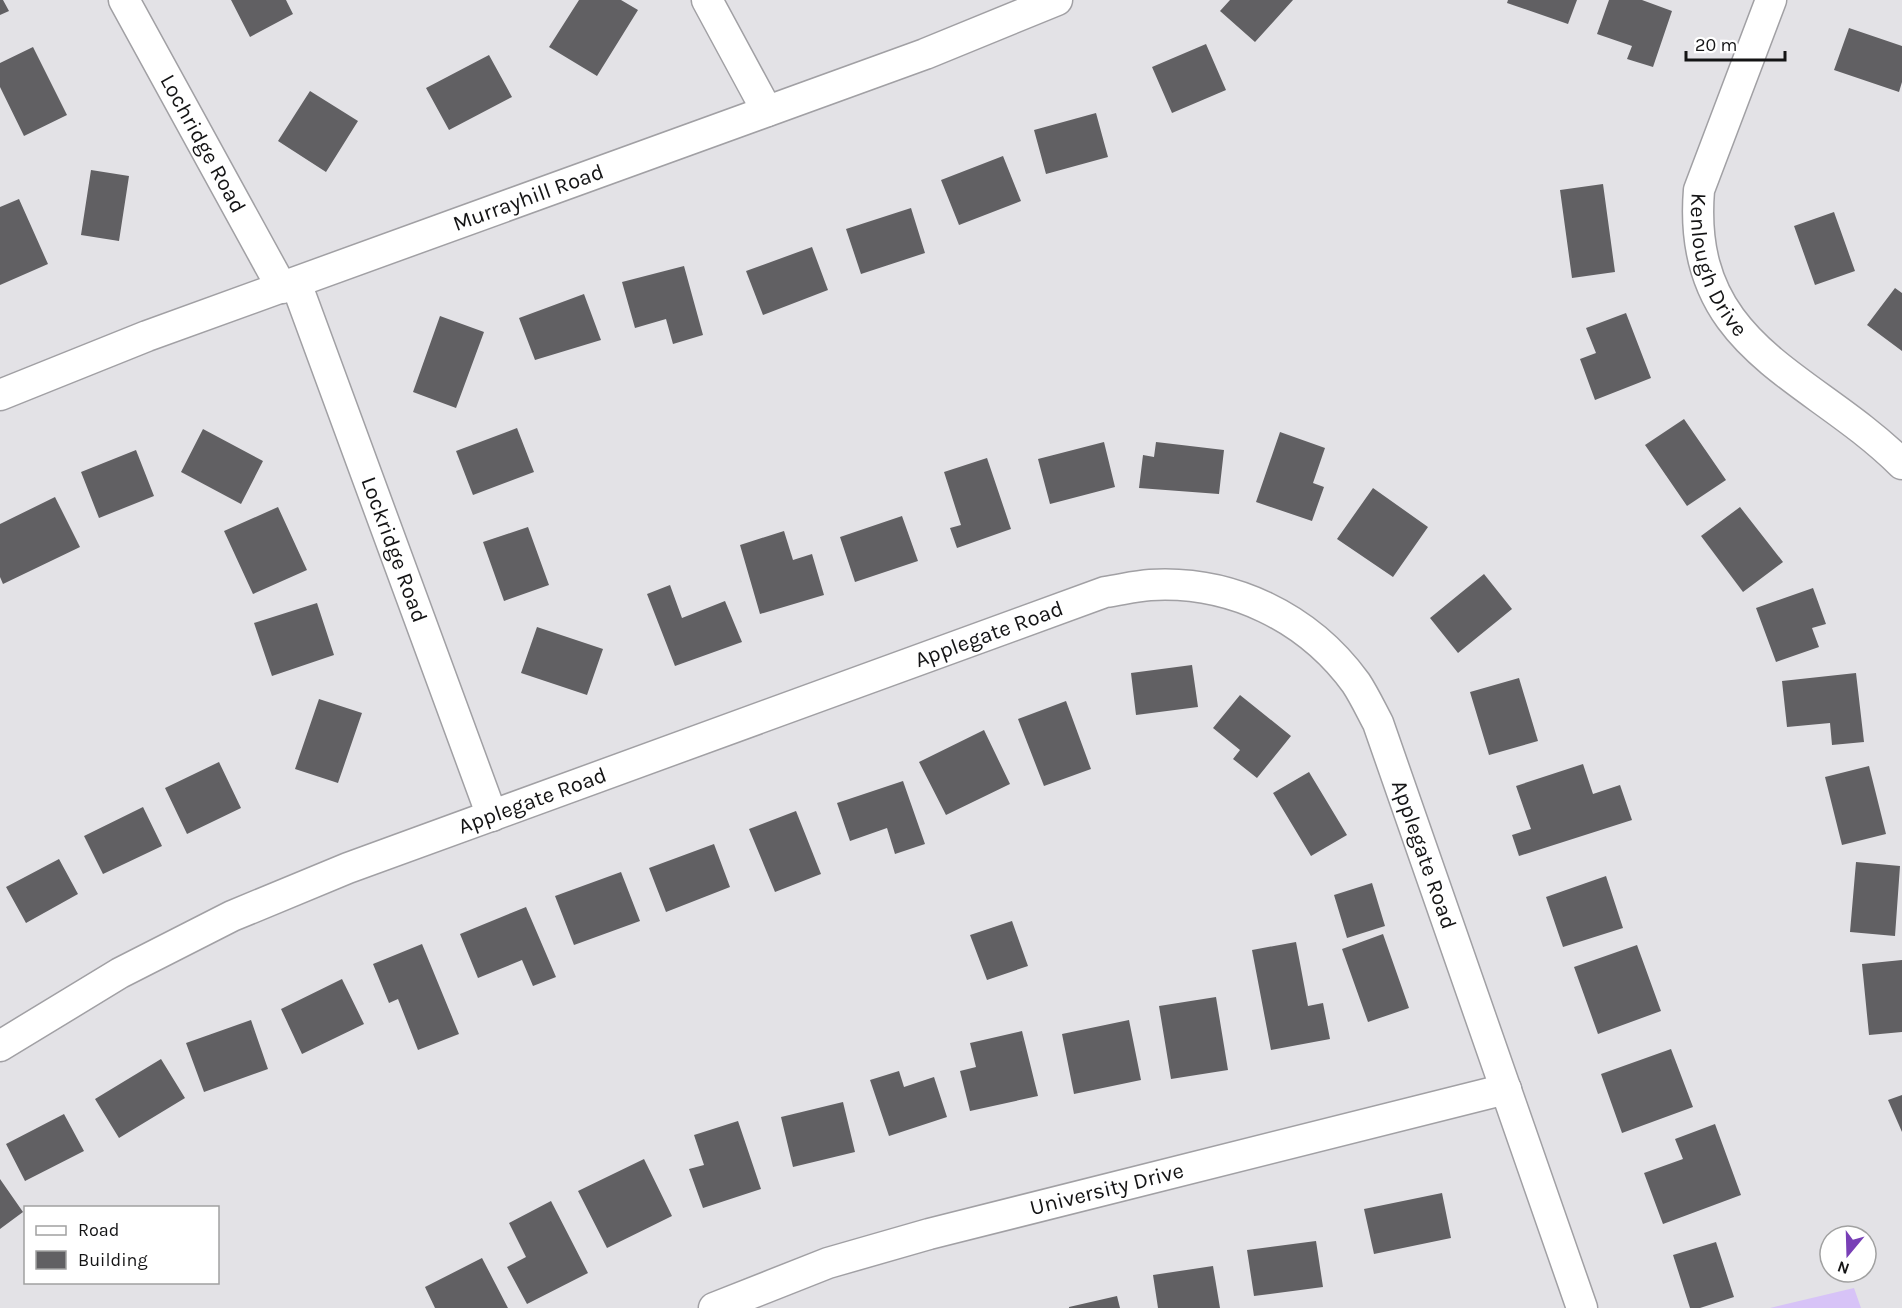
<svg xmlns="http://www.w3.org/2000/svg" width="1902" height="1308" viewBox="0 0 1902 1308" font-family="Karla,sans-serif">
  <rect width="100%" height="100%" fill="#e3e2e6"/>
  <!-- green -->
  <path fill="#d7c3f7" d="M1854,1288L1861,1308H1770Z"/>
  <!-- building -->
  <path fill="#616063" d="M0,0H3L9,11L0,15Z
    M231,0H286L293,14L250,37Z
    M579,0H621L638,10L597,76L549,47Z
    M1230,0H1293L1255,42L1220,11Z
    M1508,0H1577L1568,24L1507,3Z
    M1609,0H1642L1672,11L1653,67L1627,59L1632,46L1597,34Z
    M1849,28L1902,46V82L1899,92L1834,70Z
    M1206,44L1226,90L1172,113L1152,67Z
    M33,47L67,115L24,136L0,87V63Z
    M489,55L512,97L449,130L426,88Z
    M310,91L358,121L326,172L278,141Z
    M1096,113L1108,157L1046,174L1034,130Z
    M1003,156L1021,201L959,225L941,180Z
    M91,170L129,176L119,241L81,235Z
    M1603,184L1615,272L1572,278L1560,190Z
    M19,199L48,264L0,285V207Z
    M911,208L925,253L861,274L846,229Z
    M1834,212L1855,271L1815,285L1794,226Z
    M812,247L828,290L763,315L746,271Z
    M684,266L703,335L673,344L666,319L635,328L622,282Z
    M1895,288L1902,293V351L1867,325Z
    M584,294L601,340L535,360L519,318Z
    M1626,313L1651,378L1595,400L1580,359L1596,353L1586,328Z
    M440,316L484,332L456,408L413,392Z
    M1684,419L1726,480L1687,506L1645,445Z
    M517,428L534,472L473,495L456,451Z
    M203,429L263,461L241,504L181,472Z
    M1280,432L1325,448L1313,483L1324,487L1312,521L1256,502Z
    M1104,442L1115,487L1050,504L1038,459Z
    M1156,442L1224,450L1219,494L1139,488L1143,455L1154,457Z
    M136,450L154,496L99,518L81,472Z
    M987,458L1011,529L957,548L950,528L961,525L944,472Z
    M1373,488L1428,527L1393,577L1337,539Z
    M55,497L80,547L3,584L0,577V524Z
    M278,507L307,570L253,594L224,531Z
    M1740,507L1783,562L1743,592L1701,536Z
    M902,516L918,561L855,582L840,537Z
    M528,527L549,585L504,601L483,542Z
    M784,531L793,560L812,554L824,595L760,614L740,545Z
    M1484,574L1512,609L1458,653L1430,618Z
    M670,585L682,618L725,601L742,642L675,666L647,594Z
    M1813,588L1826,624L1812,628L1819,647L1776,662L1756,608Z
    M317,603L334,655L272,676L254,623Z
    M537,627L603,649L587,695L521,673Z
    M1192,665L1198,707L1136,715L1131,673Z
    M1856,673L1864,742L1832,745L1830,723L1787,727L1782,681Z
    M1519,678L1538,741L1489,755L1470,692Z
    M1240,695L1291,736L1257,778L1233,759L1240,750L1213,728Z
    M319,699L362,713L338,783L295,769Z
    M1066,701L1091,769L1044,786L1018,719Z
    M984,730L1010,784L946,815L919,762Z
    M219,762L241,808L187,834L165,788Z
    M1583,764L1593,794L1620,785L1632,820L1519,856L1512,835L1531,829L1516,786Z
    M1869,766L1886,834L1842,845L1825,777Z
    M1309,772L1347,835L1311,856L1273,793Z
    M903,781L925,844L895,854L887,828L850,841L837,803Z
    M143,807L162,846L103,874L84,836Z
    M796,811L821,874L775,892L749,829Z
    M714,844L730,887L666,912L649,868Z
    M59,859L78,894L26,923L6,887Z
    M1856,862L1900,866L1895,936L1850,932Z
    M621,872L640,921L574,945L555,896Z
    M1606,876L1623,928L1563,947L1546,897Z
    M1372,883L1385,926L1347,938L1334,895Z
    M526,907L556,977L533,986L522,960L478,978L460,934Z
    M1012,921L1028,966L987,980L970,935Z
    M1383,934L1409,1008L1368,1022L1342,949Z
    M1296,942L1308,1006L1323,1003L1330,1039L1271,1050L1252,950Z
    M422,944L459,1034L418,1050L398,999L389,1003L373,964Z
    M1637,945L1661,1011L1598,1034L1574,967Z
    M1902,960V1032L1869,1035L1862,964Z
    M342,979L364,1024L302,1054L281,1009Z
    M1216,997L1228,1070L1171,1079L1159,1006Z
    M251,1020L268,1069L204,1092L186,1043Z
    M1129,1020L1141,1080L1074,1094L1062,1034Z
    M1022,1031L1038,1096L970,1111L960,1071L976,1067L970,1043Z
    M1671,1049L1693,1107L1622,1133L1601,1074Z
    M161,1059L185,1098L119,1138L95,1099Z
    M899,1071L904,1087L934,1077L947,1117L889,1136L870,1080Z
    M1902,1095V1132L1888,1100Z
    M843,1102L855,1152L793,1167L781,1117Z
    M64,1114L84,1151L25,1181L6,1144Z
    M738,1121L761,1189L703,1208L689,1169L704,1165L694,1135Z
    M1715,1124L1741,1195L1663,1224L1644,1173L1683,1159L1675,1139Z
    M644,1159L672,1216L607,1248L578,1191Z
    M0,1179L23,1212L0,1229Z
    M1442,1193L1451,1238L1374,1254L1364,1209Z
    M551,1201L588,1273L527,1304L507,1267L526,1257L509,1223Z
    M1316,1241L1323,1287L1254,1296L1247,1250Z
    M1716,1242L1734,1297L1700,1308H1690L1673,1255Z
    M482,1258L508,1308H435L425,1287Z
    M1213,1266L1220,1308H1158L1153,1275Z
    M1117,1296L1120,1308H1069V1307Z"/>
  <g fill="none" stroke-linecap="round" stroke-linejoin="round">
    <defs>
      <g id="street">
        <path id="s1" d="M124,0L282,288"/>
        <path d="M707,0L767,111"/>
        <path id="s2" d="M1771,0L1699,190C1686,348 1810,373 1902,464"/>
        <path id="s3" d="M296,283L492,816"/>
        <path id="s4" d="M0,395L147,336L925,54L1057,0"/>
        <path id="s5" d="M0,1046L120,973L232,916L348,868L1105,592C1120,590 1135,586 1150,585C1231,580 1308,617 1356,683C1364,695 1371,710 1378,723L1582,1308"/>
        <path id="s6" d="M714,1308L828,1263L929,1234L1506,1089"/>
      </g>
    </defs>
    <!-- street casing -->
    <use href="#street" stroke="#a1a0a4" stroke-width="33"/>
    <!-- street -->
    <use href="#street" stroke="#fff" stroke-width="30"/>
  </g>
  <g text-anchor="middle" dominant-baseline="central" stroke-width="6" stroke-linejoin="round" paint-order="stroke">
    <!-- street labels -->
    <g font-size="22" fill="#141415" stroke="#fff">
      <text stroke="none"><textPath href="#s1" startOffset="164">Lochridge Road</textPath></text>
      <text stroke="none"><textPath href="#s4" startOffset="564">Murrayhill Road</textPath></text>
      <text stroke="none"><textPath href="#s2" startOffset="282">Kenlough Drive</textPath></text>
      <text stroke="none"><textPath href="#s3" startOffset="284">Lockridge Road</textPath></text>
      <text stroke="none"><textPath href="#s5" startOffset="1074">Applegate Road</textPath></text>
      <text stroke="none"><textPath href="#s5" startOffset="588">Applegate Road</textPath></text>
      <text stroke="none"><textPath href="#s5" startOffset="1666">Applegate Road</textPath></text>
      <text stroke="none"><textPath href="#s6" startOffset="411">University Drive</textPath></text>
    </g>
  </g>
  <!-- legend -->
  <rect x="24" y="1206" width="195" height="78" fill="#ffffff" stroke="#a1a1a1" stroke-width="1.5"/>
  <rect x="36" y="1226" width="30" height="9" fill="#ffffff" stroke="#a1a1a1" stroke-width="1.5"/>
  <text x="78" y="1236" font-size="18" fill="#141415">Road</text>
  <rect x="36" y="1251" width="30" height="18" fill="#616063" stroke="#a1a1a1" stroke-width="1.5"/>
  <text x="78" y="1266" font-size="18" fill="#141415">Building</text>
  <!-- north arrow -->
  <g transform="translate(1848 1254) rotate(199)"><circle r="28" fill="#ffffff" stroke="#a1a1a1" stroke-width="1.5"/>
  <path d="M0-4.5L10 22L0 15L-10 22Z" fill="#783fb6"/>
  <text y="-9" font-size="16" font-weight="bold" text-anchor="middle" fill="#141415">N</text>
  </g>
  <!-- scale -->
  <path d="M1686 51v9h99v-9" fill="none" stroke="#141415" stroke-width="3"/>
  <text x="1695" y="51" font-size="18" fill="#141415" stroke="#ffffff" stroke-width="4.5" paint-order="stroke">20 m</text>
</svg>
